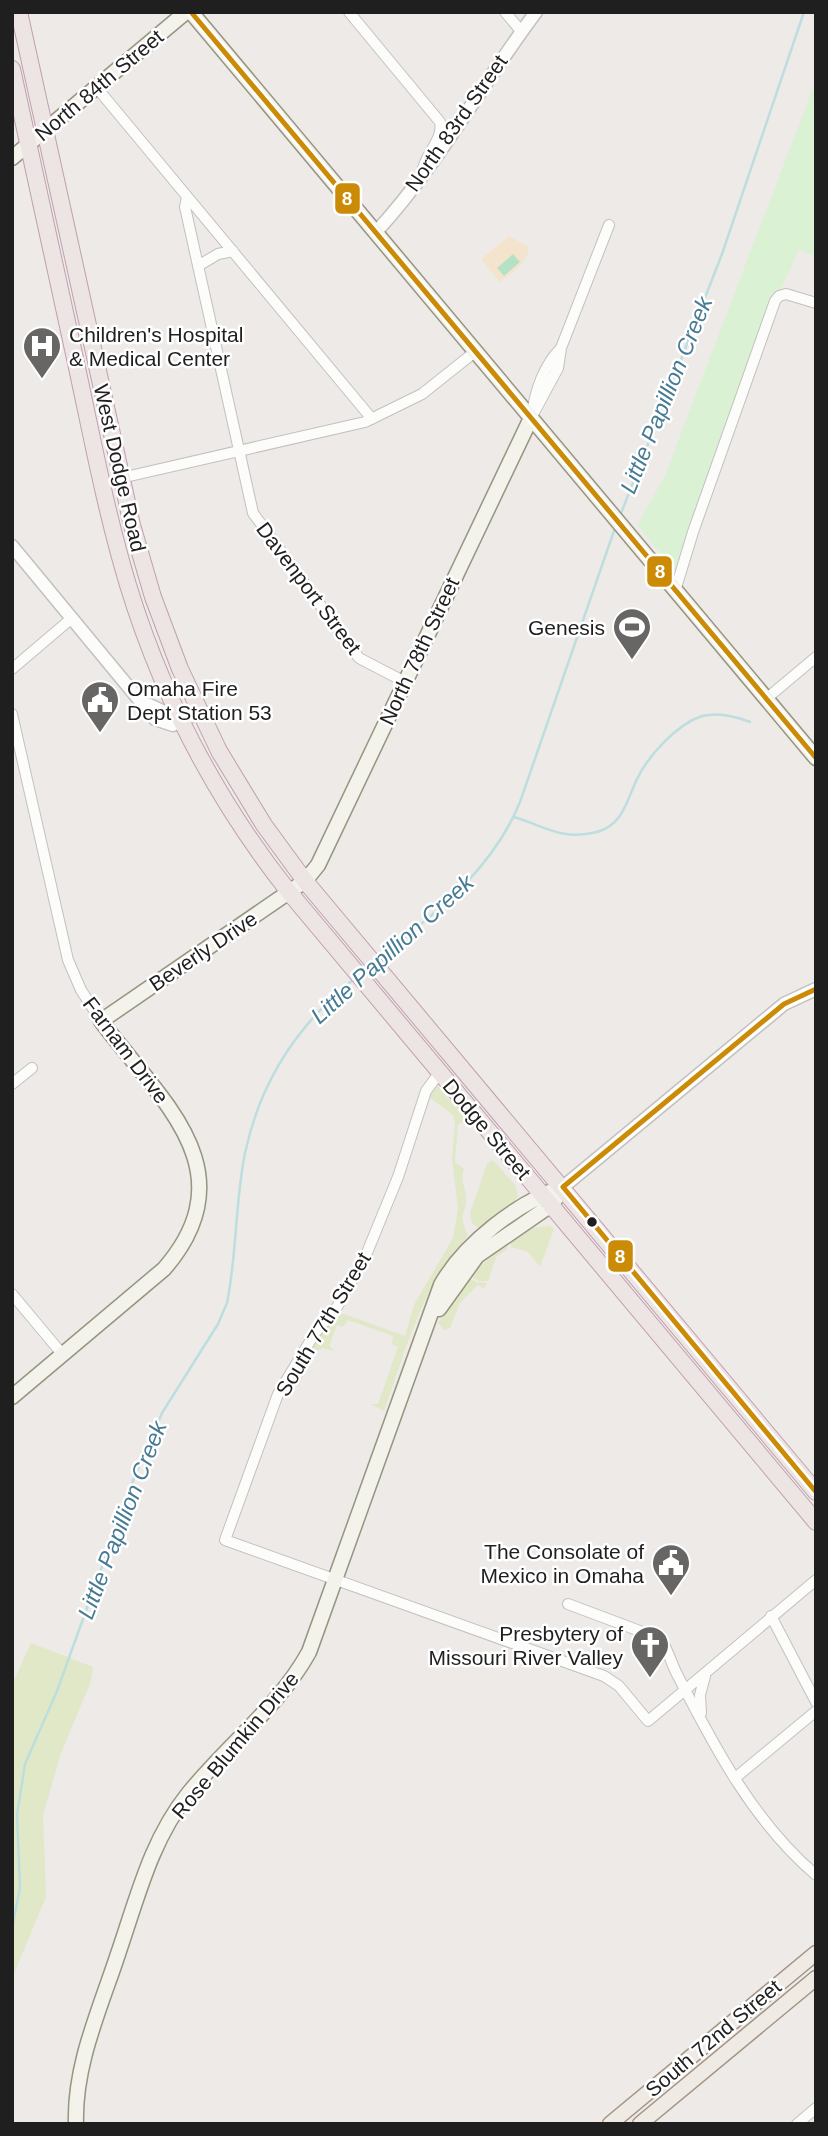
<svg xmlns="http://www.w3.org/2000/svg" width="828" height="2136" viewBox="0 0 828 2136" font-family="Helvetica,sans-serif">
  <rect width="100%" height="100%" fill="#edeae7"/>
  <!-- grass -->
  <path fill="#e0e8c7" d="M437,1085L467,1121L458,1124L455,1162L464,1169C460,1182 465,1185 466,1197C466,1218 457,1211 468,1236C421,1287 407,1347 384,1411L371,1404H378L398,1347L392,1344L393,1336L348,1320L343,1327L337,1325L329,1346L335,1351L323,1348L313,1352L299,1386L291,1384L313,1344L338,1312L405,1336L414,1305L453,1238L458,1208L452,1159L455,1124L453,1115L429,1097Z
    M493,1160L515,1185L518,1196L512,1205L479,1228L472,1223L470,1213L487,1164Z
    M549,1226L554,1229L540,1267L528,1252L511,1247V1241L534,1228Z
    M468,1239L429,1296L386,1411L431,1288Z
    M508,1243L507,1249L496,1257L488,1281H479L469,1275Z
    M468,1277L476,1282L487,1283L484,1289L478,1285L460,1303L450,1328L444,1330L438,1323Z
    M31,1643L93,1667L91,1681L60,1756L43,1816L46,1897L12,1978V1685Z"/>
  <!-- sand -->
  <path fill="#f5e4cd" d="M509,236L529,247C528,264 512,272 500,282L481,259Z"/>
  <!-- park -->
  <path fill="#daf1d4" d="M816,80V257L799,250L775,301L678,575L637,525L664,478Z"/>
  <!-- pitch -->
  <path fill="#b5e2c5" d="M513,254L520,262L504,276L497,268Z"/>
  <g fill="none" stroke-linecap="round" stroke-linejoin="round">
    <!-- stream -->
    <path stroke="#bddedf" stroke-width="2.5" d="M620,516L722,254L804,12
      M514,817C545,826 561,841 597,832C623,825 627,800 637,779C648,756 677,724 702,716C718,712 735,716 750,722
      M378,959C435,913 492,871 520,802L616,525
      M12,1928L20,1888L17,1815L25,1764L57,1691L134,1478L162,1413L218,1324L227,1303C237,1254 235,1202 245,1153C260,1082 298,1024 354,979"/>
    <defs>
      <path id="minor" d="M349,12L440,122C444,139 425,154 422,172
        M505,12L521,31
        M97,88L372,419
        M187,197L185,207L253,513L359,658L405,682
        M198,266L218,254L233,251
        M532,414C535,391 544,365 561,348
        M531,418L558,368L561,348L609,225
        M121,478L365,422L422,394L476,351
        M675,591L693,532L775,301L779,296L786,294L816,303
        M12,669L72,618
        M766,699L816,657
        M12,714L68,960L81,990L101,1021
        M440,1072L426,1091L398,1177L366,1255L337,1307L315,1333L278,1394L225,1540L604,1676L619,1686L648,1721L816,1580
        M12,1084L32,1068
        M12,1294L63,1355
        M568,1604L661,1639C669,1652 672,1666 679,1678C716,1750 754,1822 816,1875
        M771,1616L816,1702
        M701,1713L700,1695L705,1676
        M735,1778L816,1711
        M797,2124L816,2108"/>
      <path id="tertiary" d="M376,232C437,166 482,84 536,12
        M12,546L155,719L173,725L199,712
        M147,704L182,720
        M563,1187L784,1004L816,989"/>
      <path id="secondary" d="M191,12L816,758
        M12,158L186,12
        M439,1309L477,1256L551,1205L557,1197
        M12,1397L164,1269C250,1170 159,1099 101,1021L305,881L318,865L531,418
        M76,2124C74,2065 100,2009 118,1954C137,1899 151,1840 188,1794C228,1744 278,1708 309,1652L441,1285C464,1244 518,1202 563,1187"/>
      <path id="primary" d="M610,2124L816,1953
        M640,2124L816,1978"/>
      <path id="trunk" d="M19,12L132,525L153,597L180,669L219,751L264,825L305,881L816,1492
        M12,69C33,167 55,265 76,363C92,437 106,512 128,585C162,696 217,801 289,892L816,1522"/>
    </defs>
    <!-- minor casing -->
    <use href="#minor" stroke="#c3c1c0" stroke-width="12"/>
    <!-- tertiary casing -->
    <use href="#tertiary" stroke="#c3c1c0" stroke-width="15"/>
    <!-- secondary casing -->
    <use href="#secondary" stroke="#979480" stroke-width="17"/>
    <!-- primary casing -->
    <use href="#primary" stroke="#a39385" stroke-width="17"/>
    <!-- trunk casing -->
    <use href="#trunk" stroke="#c19faf" stroke-width="18"/>
    <!-- minor -->
    <use href="#minor" stroke="#fcfcfb" stroke-width="10"/>
    <!-- tertiary -->
    <use href="#tertiary" stroke="#fcfcfb" stroke-width="12"/>
    <!-- secondary -->
    <use href="#secondary" stroke="#f3f2eb" stroke-width="14"/>
    <!-- primary -->
    <use href="#primary" stroke="#f0eae5" stroke-width="14"/>
    <!-- trunk -->
    <use href="#trunk" stroke="#ede5e4" stroke-width="16"/>
    <defs>
      <path id="bus-1" d="M191,12L816,758
        M816,989L784,1004L563,1187L816,1492"/>
    </defs>
    <!-- bus-1 casing -->
    <use href="#bus-1" stroke="#fff" stroke-width="10"/>
    <!-- bus-1 -->
    <use href="#bus-1" stroke="#cc8b06" stroke-width="5"/>
  </g>
  <!-- icons -->
  <defs>
    <symbol id="hospital-pin" viewBox="-11 -11 22 30"><path d="M0 17L-7.5 6A9.5 9.5 0 1 1 7.5 6Z" fill="#676665" stroke="#fff"/><path d="M-5-5h3v3.5h4V-5h3V5h-3V1.5h-4V5h-3Z" fill="#fff"/></symbol>
    <symbol id="stadium-pin" viewBox="-11 -11 22 30"><path d="M0 17L-7.5 6A9.5 9.5 0 1 1 7.5 6Z" fill="#676665" stroke="#fff"/><path d="M0-5a6.5 5 0 1 0 0 10a6.5 5 0 1 0 0-10ZM-3.5-1.8h7v3.6h-7Z" fill="#fff"/></symbol>
    <symbol id="civic-pin" viewBox="-11 -11 22 30"><path d="M0 17L-7.5 6A9.5 9.5 0 1 1 7.5 6Z" fill="#676665" stroke="#fff"/><path d="M-.6-6.5H3V-4.5H.6V-3L4-1V1h2V6H-6V1h2V-1L-.6-3ZM-1.2 2.5V6h2.4V2.5Z" fill="#fff"/></symbol>
    <symbol id="church-pin" viewBox="-11 -11 22 30"><path d="M0 17L-7.5 6A9.5 9.5 0 1 1 7.5 6Z" fill="#676665" stroke="#fff"/><path d="M-1.2-6h2.4v3.5h3.3v2.4h-3.3V6h-2.4V-.1h-3.3v-2.4h3.3Z" fill="#fff"/></symbol>
  </defs>
  <g fill-rule="evenodd">
    <use href="#hospital-pin" x="20" y="324" width="44" height="60"/>
    <use href="#stadium-pin" x="610" y="605" width="44" height="60"/>
    <use href="#civic-pin" x="78" y="678" width="44" height="60"/>
    <use href="#civic-pin" x="649" y="1541" width="44" height="60"/>
    <use href="#church-pin" x="628" y="1623" width="44" height="60"/>
  </g>
  <!-- markers -->
  <circle fill="#1f1f1f" stroke="#fff" stroke-width="2.5" cx="592" cy="1222" r="6"/>
  <g text-anchor="middle" dominant-baseline="central" stroke-width="5" stroke-linejoin="round" paint-order="stroke">
    <!-- street labels -->
    <g font-size="21" fill="#1f1f1f" stroke="#fff">
      <text transform="translate(99 85) rotate(-40)">North 84th Street</text>
      <text transform="translate(456 123) rotate(-55)">North 83rd Street</text>
      <text transform="translate(120 468) rotate(77)">West Dodge Road</text>
      <text transform="translate(309 588) rotate(53)">Davenport Street</text>
      <text transform="translate(419 651) rotate(-65)">North 78th Street</text>
      <text transform="translate(203 951) rotate(-34)">Beverly Drive</text>
      <text transform="translate(126 1050) rotate(53)">Farnam Drive</text>
      <text transform="translate(487 1129) rotate(50)">Dodge Street</text>
      <text transform="translate(323 1324) rotate(-59)">South 77th Street</text>
      <text transform="translate(235 1745) rotate(-50)">Rose Blumkin Drive</text>
      <text transform="translate(713 2038) rotate(-40)">South 72nd Street</text>
    </g>
    <!-- poi labels -->
    <g font-size="21" fill="#1f1f1f" stroke="#fff" text-anchor="end">
      <text x="69" y="334" text-anchor="start">Children's Hospital<tspan x="69" dy="24">&amp; Medical Center</tspan></text>
      <text x="605" y="627">Genesis</text>
      <text x="127" y="688" text-anchor="start">Omaha Fire<tspan x="127" dy="24">Dept Station 53</tspan></text>
      <text x="644" y="1551">The Consolate of<tspan x="644" dy="24">Mexico in Omaha</tspan></text>
      <text x="623" y="1633">Presbytery of<tspan x="623" dy="24">Missouri River Valley</tspan></text>
    </g>
    <!-- water labels -->
    <g font-size="23" font-style="italic" fill="#467b93" stroke="#fff">
      <text transform="translate(666 395) rotate(-68)">Little Papillion Creek</text>
      <text transform="translate(392 949) rotate(-42)">Little Papillion Creek</text>
      <text transform="translate(122 1520) rotate(-69)">Little Papillion Creek</text>
    </g>
  </g>
  <g stroke="#fff" stroke-width="2.5">
    <rect x="334" y="182" width="27" height="33" rx="7" fill="#cc8b06"/>
    <rect x="646" y="555" width="27" height="33" rx="7" fill="#cc8b06"/>
    <rect x="607" y="1239" width="27" height="34" rx="7" fill="#cc8b06"/>
  </g>
  <g font-size="19" text-anchor="middle" font-weight="bold" fill="#fff">
    <text x="347" y="205">8</text>
    <text x="660" y="578">8</text>
    <text x="620" y="1263">8</text>
  </g>
  <!-- border -->
  <rect width="828" height="2136" fill="none" stroke="#1f1f1f" stroke-width="28"/>
</svg>
